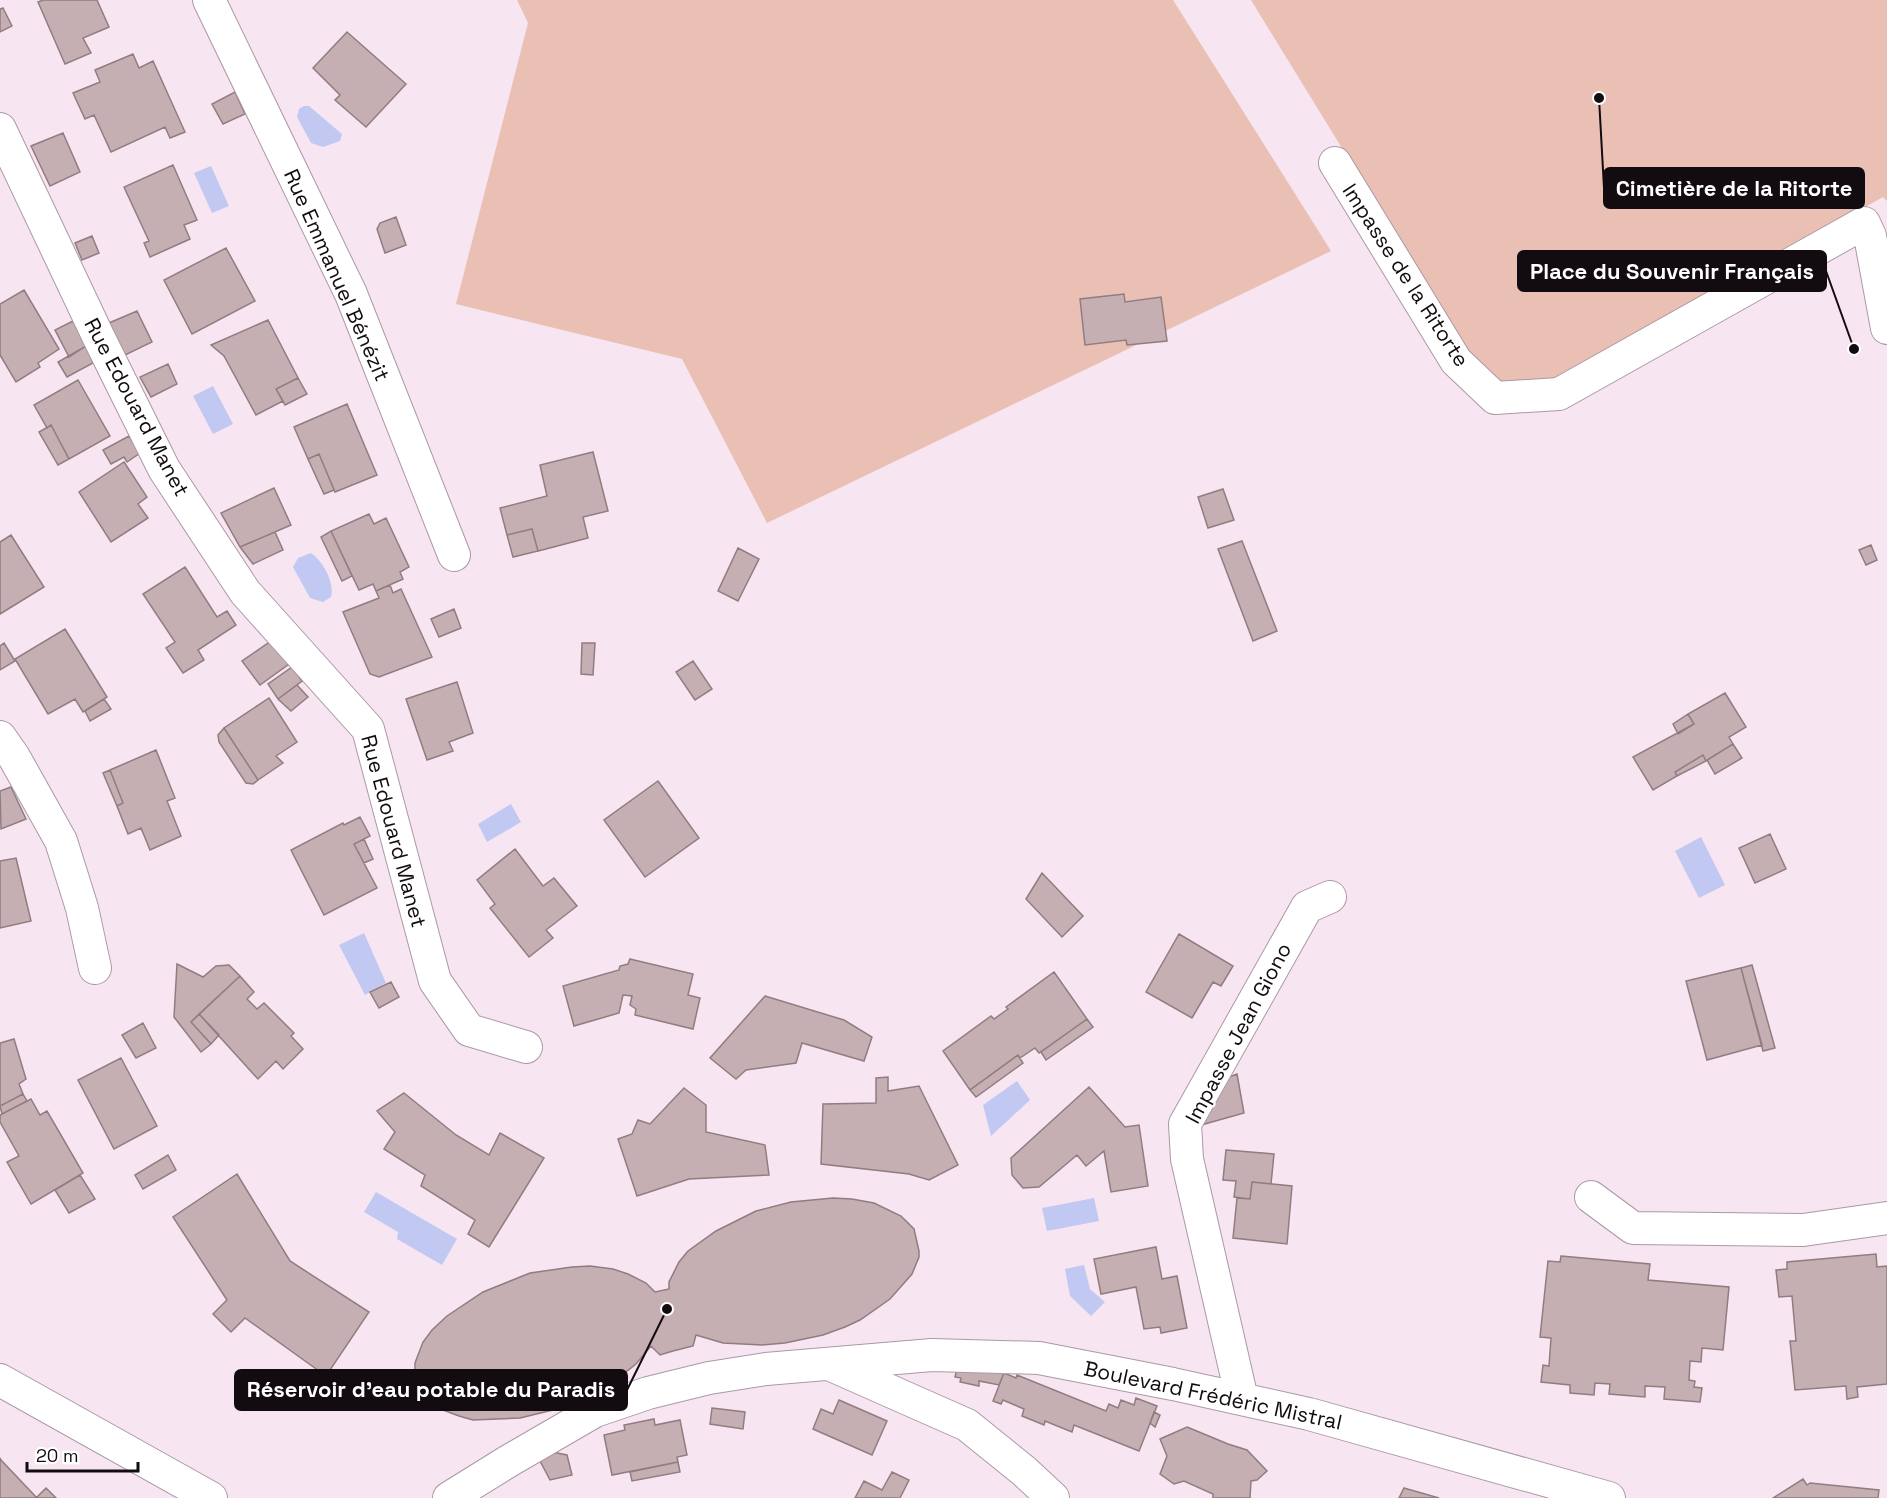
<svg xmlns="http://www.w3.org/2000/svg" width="1887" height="1498" viewBox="0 0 1887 1498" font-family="'Space Grotesk',sans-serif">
  <rect width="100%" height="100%" fill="#f7e5f2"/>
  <!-- green -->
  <path fill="#eabfb4" d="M517,0H1173L1331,251L767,523L682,359L456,304L528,23Z
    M1251,0H1887V201L1883,197L1553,383H1502L1468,353Z"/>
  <!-- water -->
  <path fill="#c1c9f2" d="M304,106H309L342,134L340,141L323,147L311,143L297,117L299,109Z
    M211,166L229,206L212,213L194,173Z
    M213,386L233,424L213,434L193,396Z
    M311,553C323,561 335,583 331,597L323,602L310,598L293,567L298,558Z
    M511,804L521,822L487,842L478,824Z
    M1701,837L1725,885L1699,898L1675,851Z
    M364,933L386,983L365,995L339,945Z
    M1017,1081L1030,1100L991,1136L983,1105Z
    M376,1192L457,1239L442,1265L397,1239L398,1232L364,1212Z
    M1094,1198L1099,1221L1047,1231L1042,1208Z
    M1084,1265L1090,1289L1105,1302L1091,1316L1070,1296L1065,1269Z"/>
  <!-- building -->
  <path fill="#c5afb3" stroke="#917c80" stroke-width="1.5" d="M43,0H97L109,27L83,38L91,53L65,64L38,2Z
    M3,8L12,26L0,32V9Z
    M347,32L406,84L366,127L335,100L340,95L313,68Z
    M133,54L139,68L153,61L185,132L170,138L165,127L111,152L94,115L85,119L73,93L100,82L95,70Z
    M235,92L245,114L223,124L212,104Z
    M63,133L80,172L50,186L31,146Z
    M173,165L197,220L184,225L190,239L150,257L144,243L149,241L124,187Z
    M396,217L406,245L385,253L377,229L380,223Z
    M92,236L99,253L82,260L75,243Z
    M226,248L255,301L192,334L164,280Z
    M24,290L59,349L38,363L40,367L16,382L0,355V304Z
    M1124,294L1125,302L1161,297L1167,341L1127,345L1126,340L1085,345L1080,299Z
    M137,311L152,342L123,356L109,323Z
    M268,320L298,378L276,389L283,401L256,415L224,356L211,345Z
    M73,321L86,346L69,357L55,330Z
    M86,346L93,363L67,377L58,362Z
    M168,364L177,384L151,397L140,377Z
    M298,378L307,394L285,405L276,389Z
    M78,380L110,436L69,459L51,425L47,428L34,405Z
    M347,404L377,475L335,492L319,454L308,459L294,427Z
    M51,425L69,459L58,465L39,432Z
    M129,436L140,453L127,462L124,457L111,464L103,450Z
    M593,452L608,511L583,517L588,538L538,551L532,529L507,535L500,508L547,496L540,465Z
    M319,454L334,490L324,494L308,459Z
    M124,462L147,497L138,504L148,518L111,542L79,492Z
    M274,488L291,525L240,547L221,513Z
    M1223,489L1234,520L1208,528L1198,497Z
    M369,514L374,524L386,518L409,567L400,572L403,579L376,591L373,584L359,590L331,531Z
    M532,529L538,551L513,557L507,535Z
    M331,531L352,576L342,581L321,537Z
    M275,532L283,550L253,564L240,547Z
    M11,535L44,587L0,614V542Z
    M1242,541L1277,631L1253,641L1218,549Z
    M1871,545L1877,560L1866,565L1859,550Z
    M738,548L759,559L738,601L718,591Z
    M185,567L217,617L227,611L236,625L198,650L204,660L183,673L166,648L175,642L143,594Z
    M390,585L393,593L401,589L432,657L379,677L370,674L343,612L379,598L376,591Z
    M454,609L461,628L439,637L431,619Z
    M65,629L107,697L83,712L75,699L48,714L15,659Z
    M271,641L289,664L260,685L242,661Z
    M4,643L15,661L0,670V646Z
    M582,643H595L593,675L581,674Z
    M693,661L712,689L695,700L676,672Z
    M292,667L302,681L278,699L268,684Z
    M457,682L473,733L449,742L453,751L427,760L406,699Z
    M297,685L308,697L291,711L278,699Z
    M1725,693L1746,727L1729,737L1733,744L1706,761L1703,755L1675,772L1677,776L1653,790L1633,757L1694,724L1688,714Z
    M269,698L297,742L276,756L283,763L258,780L224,728Z
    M104,699L111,709L90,721L85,711Z
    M1688,714L1694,724L1678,734L1673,724Z
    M224,728L258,780L253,784L246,783L219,742L218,735Z
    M1733,744L1742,758L1715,774L1707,760Z
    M156,750L175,798L167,801L181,836L150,850L141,828L128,834L117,806L123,803L110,770Z
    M1703,755L1706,761L1677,776L1675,772Z
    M110,770L123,803L117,806L103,773Z
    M658,781L699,838L645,877L604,820Z
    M11,787L26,819L1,829L0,791Z
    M360,817L370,836L354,844L377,888L324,915L291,850L343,823L344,825Z
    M1770,834L1786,869L1755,883L1739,848Z
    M364,839L373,859L364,863L354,844Z
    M515,849L543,886L554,878L577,906L546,930L553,938L529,957L490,908L495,904L477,880Z
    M16,858L31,921L0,928V861Z
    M1042,873L1083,916L1062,937L1026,899Z
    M1179,934L1233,966L1221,986L1213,982L1192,1018L1146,992Z
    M630,959L693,974L688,995L700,998L693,1029L635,1015L636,1009L630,1005L632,996L623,995L619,1013L574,1026L563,986L619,970L620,966L628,964Z
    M177,964L203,977L216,966L229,965L240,976L191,1022L211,1044L201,1052L174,1017Z
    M1752,965L1775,1048L1763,1051L1741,968Z
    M1741,968L1762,1045L1707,1060L1686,981Z
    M1054,972L1087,1019L1039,1053L1035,1048L1020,1058L1018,1055L970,1090L943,1051L991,1016L994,1019L1008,1009L1006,1007Z
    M240,976L254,992L247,999L257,1009L264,1003L294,1033L291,1036L303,1049L283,1069L276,1061L258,1079L199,1014Z
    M391,982L399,997L379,1008L370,992Z
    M765,996L844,1020L872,1037L864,1061L802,1043L796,1063L746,1070L736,1079L710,1058Z
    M199,1014L219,1035L211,1044L191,1022Z
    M1087,1019L1093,1027L1046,1060L1041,1052Z
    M143,1023L156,1048L136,1058L122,1035Z
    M14,1039L26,1079L19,1084L23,1094L0,1106V1043Z
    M1018,1055L1023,1063L976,1097L970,1090Z
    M121,1058L157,1126L114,1149L78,1080Z
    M1237,1074L1244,1113L1201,1125L1221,1080Z
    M888,1077V1091L919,1086L958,1165L929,1180L909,1174L821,1164L823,1104L876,1103V1078Z
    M1089,1087L1125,1127L1139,1125L1148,1186L1111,1192L1104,1151L1086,1166L1077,1155L1039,1187L1023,1188L1012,1175L1011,1158Z
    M684,1088L706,1105V1132L765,1145L769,1175L689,1179L637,1196L618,1139L632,1134L638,1120L650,1124Z
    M404,1093L456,1135L489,1155L500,1133L544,1158L489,1247L468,1234L475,1220L421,1186L425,1175L384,1149L395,1132L377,1111Z
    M23,1094L27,1101L2,1114L0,1106Z
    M31,1099L40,1115L47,1111L83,1173L31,1204L7,1162L19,1156L0,1122V1115Z
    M1226,1150L1274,1154L1271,1184L1252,1182L1250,1199L1234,1197L1236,1181L1223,1180Z
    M168,1155L176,1170L143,1189L135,1175Z
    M237,1174L290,1261L369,1312L326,1376L245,1318L231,1332L213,1314L227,1300L173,1217Z
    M80,1175L95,1199L69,1213L55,1190Z
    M1252,1182L1292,1186L1287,1244L1233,1238L1237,1198L1250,1199Z
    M833,1198L852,1199L874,1203L901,1216L914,1229L919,1251V1257L912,1274L890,1299L860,1320L845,1327L823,1335L785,1343L762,1345L723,1343L696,1335L693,1346L673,1351L660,1355L651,1346L636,1364L608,1386L557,1409L520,1418L473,1420L459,1416L435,1407L425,1398L418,1388L415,1379V1363L423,1342L432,1330L447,1316L483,1292L530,1273L572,1267L590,1266L613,1269L628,1274L646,1283L655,1292L669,1289V1282L679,1262L688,1251L716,1231L756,1211L791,1202Z
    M1156,1247L1162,1279L1177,1276L1187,1328L1161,1333L1160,1327L1144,1329L1136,1287L1101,1294L1094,1259Z
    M1876,1254L1877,1267L1887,1266V1384L1857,1387L1858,1397L1847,1399L1846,1386L1795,1390L1790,1341H1796L1792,1296L1779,1297L1776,1270L1787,1269V1262Z
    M1561,1256L1650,1264L1648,1280L1729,1287L1723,1350L1702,1348L1701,1362L1690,1361L1689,1380L1695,1381L1694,1387L1702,1388L1700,1402L1664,1399L1665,1387L1645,1386V1397L1609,1394L1610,1384L1595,1383L1594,1395L1570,1393V1385L1541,1382L1543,1365L1549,1366L1551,1338L1540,1337L1548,1261L1560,1262Z
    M958,1365L1004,1373L999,1385L979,1381V1386L960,1382L961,1378L955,1377Z
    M1004,1373L1016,1378L1017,1375L1106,1411L1109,1404L1118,1408L1121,1400L1134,1405L1136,1398L1157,1406L1139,1451L1074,1425L1072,1432L1045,1421L1044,1425L1022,1416L1024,1409L1003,1400L1001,1404L993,1401Z
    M839,1400L887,1421L872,1455L813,1429L821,1409L833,1414Z
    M712,1408L745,1412L743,1429L710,1424Z
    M1154,1412L1160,1415L1155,1427L1150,1423Z
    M654,1419L655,1425L680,1420L687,1455L677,1457L678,1462L612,1475L604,1435L625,1430L624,1425Z
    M1187,1427L1228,1444L1247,1450L1267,1471L1257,1480L1251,1481L1250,1498H1213V1494L1184,1481L1174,1484L1160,1474L1167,1456L1160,1439Z
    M552,1452L567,1455L572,1475L550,1480L539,1459Z
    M0,1458L1,1460L37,1498H0Z
    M678,1462L680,1472L632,1481L630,1472Z
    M892,1472L909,1480L900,1498H855L864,1481L882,1490Z
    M1803,1479L1807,1485L1810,1483L1879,1490L1878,1498H1773Z
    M46,1488L56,1498H36Z
    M1404,1488L1439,1498H1399Z"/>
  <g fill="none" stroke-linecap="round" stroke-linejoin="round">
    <defs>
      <path id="street" d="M209,0L351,294L454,555
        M0,129L98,336L164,469L245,592L368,729L435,981L469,1030L526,1047
        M1335,163L1456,361L1495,398L1559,394L1864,223L1870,236L1887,328
        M0,737L14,757L61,841L82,908L95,968
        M1591,1197L1633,1228L1803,1230L1887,1218
        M829,1364L967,1425L1024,1471L1053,1498
        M0,1380L211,1498
        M1242,1399L1187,1159L1185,1124L1307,907L1330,897
        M449,1498L507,1462L595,1411L648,1393L709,1378L766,1369L932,1355L1039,1358L1173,1384L1309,1414L1609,1498"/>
    </defs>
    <!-- street casing -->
    <use href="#street" stroke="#aa99a5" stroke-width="34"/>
    <!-- street -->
    <use href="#street" stroke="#fff" stroke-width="32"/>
  </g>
  <g text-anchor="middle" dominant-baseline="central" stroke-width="4.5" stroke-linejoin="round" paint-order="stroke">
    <!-- street labels -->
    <g font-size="21" fill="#120c10" stroke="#fff">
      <text transform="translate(337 275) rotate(66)">Rue Emmanuel Bénézit</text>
      <text transform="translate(1406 275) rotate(57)">Impasse de la Ritorte</text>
      <text transform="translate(137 407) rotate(62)">Rue Edouard Manet</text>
      <text transform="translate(394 831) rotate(75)">Rue Edouard Manet</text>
      <text transform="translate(1238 1033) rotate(-62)">Impasse Jean Giono</text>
      <text transform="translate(1213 1395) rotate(12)">Boulevard Frédéric Mistral</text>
    </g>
  </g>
  <!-- callouts -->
  <path fill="none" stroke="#120c10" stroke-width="2" d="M1599 98L1604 188M1854 349L1826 271M667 1309L627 1390"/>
  <g fill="#120c10" stroke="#fff" stroke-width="2">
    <circle cx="1599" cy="98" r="6"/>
    <circle cx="1854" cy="349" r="6"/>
    <circle cx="667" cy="1309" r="6"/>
  </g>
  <g fill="#120c10" stroke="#120c10" stroke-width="2">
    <rect x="1604" y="168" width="260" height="40" rx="6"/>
    <rect x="1518" y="251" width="308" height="40" rx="6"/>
    <rect x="235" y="1370" width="392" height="40" rx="6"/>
  </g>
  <g font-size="22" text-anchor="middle" font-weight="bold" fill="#fff">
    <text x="1734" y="196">Cimetière de la Ritorte</text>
    <text x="1672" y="279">Place du Souvenir Français</text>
    <text x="431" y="1397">Réservoir d'eau potable du Paradis</text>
  </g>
  <!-- scale -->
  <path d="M27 1462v9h111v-9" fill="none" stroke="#120c10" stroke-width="3"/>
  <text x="36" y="1462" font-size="18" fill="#120c10" stroke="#ffffff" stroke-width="4.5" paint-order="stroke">20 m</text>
</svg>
